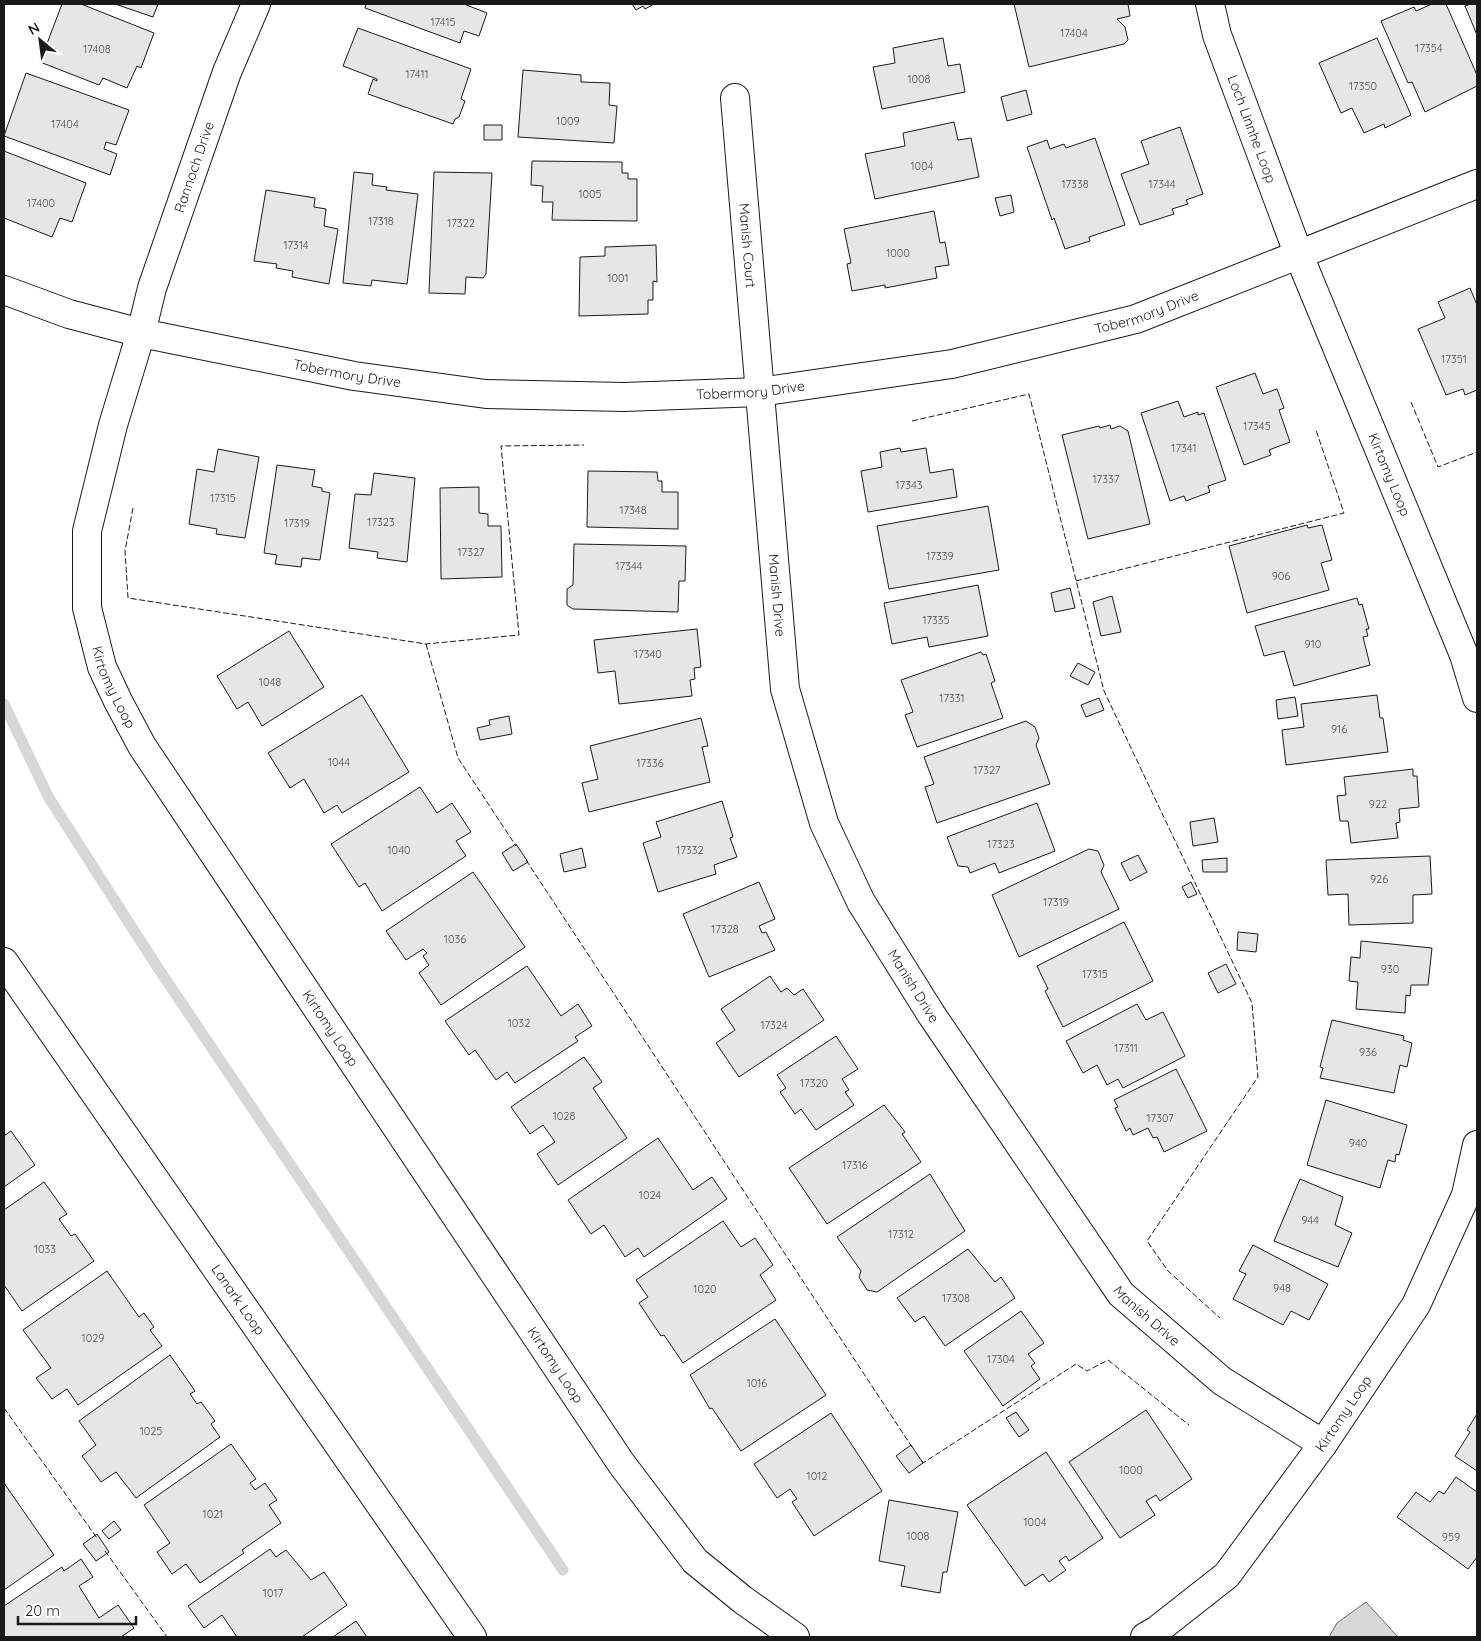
<svg xmlns="http://www.w3.org/2000/svg" width="1481" height="1641" viewBox="0 0 1481 1641" font-family="Quicksand,sans-serif">
  <rect width="100%" height="100%" fill="#fff"/>
  <!-- water -->
  <path fill="#d7d7d7" stroke="#6a6a6a" d="M1366,1602L1398,1637H1329L1337,1623Z"/>
  <g fill="none" stroke-linecap="round" stroke-linejoin="round">
    <!-- stream -->
    <path stroke="#d7d7d7" stroke-width="11" d="M4,704L49,798L156,965L563,1570"/>
  </g>
  <!-- building -->
  <path fill="#e6e6e6" stroke="#1a1a1a" d="M62,4H81L154,33L141,68L137,66L127,88L103,78L99,85L40,62Z
    M115,4H158L153,17Z
    M366,4H464L487,13L479,36L464,31L460,43L365,8Z
    M632,4H654L645,9L643,6L636,10Z
    M1014,4H1128L1130,16L1117,19L1125,27L1128,40L1124,44L1029,67Z
    M1432,4H1446L1477,75V86L1425,112L1412,82L1408,83L1381,21L1414,7L1416,11Z
    M1471,4H1477V35L1465,6Z
    M358,28L471,69L461,99L465,101L459,117L455,119L453,124L368,94L373,79L377,81V79L343,66Z
    M943,38L948,66L960,64L965,92L882,109L873,67L895,63L893,48Z
    M1377,38L1411,115L1385,128L1384,124L1364,133L1352,108L1341,113L1319,63Z
    M523,70L581,75V82L610,83L609,105L617,106L614,143L518,137Z
    M26,73L129,110L116,145L106,142L104,149L117,154L110,175L4,136Z
    M1026,90L1032,114L1007,121L1001,97Z
    M954,122L958,140L971,138L979,177L875,199L865,154L905,146L903,133Z
    M484,125H502V140H484Z
    M1180,127L1203,194L1186,200L1188,204L1172,209L1174,214L1140,225L1121,174L1149,164L1141,141Z
    M1095,138L1125,225L1089,237L1090,241L1065,249L1054,218L1052,220L1027,147L1047,140L1050,149L1064,144L1066,148Z
    M4,151L86,183L72,222L60,218L52,237L4,218Z
    M532,161L622,162V173H628V179H637V221L552,220L553,202H542L543,186L531,185Z
    M354,172L373,174L372,185L387,187L386,190L418,194L407,284L372,280L371,286L343,283Z
    M434,172L492,173L486,274L483,278L466,277L465,294L429,293Z
    M266,190L315,198L314,207L326,209L324,226L338,229L329,284L292,277L293,271L276,268L277,264L254,261Z
    M1011,195L1014,212L1000,216L995,198Z
    M934,211L940,243L945,242L949,265L935,267L937,278L885,288V285L852,291L847,264L851,263L844,229Z
    M656,245L657,282L653,281V300H648V314L579,316L580,257L605,256V247Z
    M1470,288L1477,305V390L1465,395L1463,389L1446,395L1418,329L1445,318L1438,302Z
    M1255,373L1263,394L1277,389L1284,408L1279,410L1290,442L1269,450L1271,455L1244,465L1216,387Z
    M1178,401L1184,417L1198,412V415L1204,413L1226,480L1208,486L1210,492L1186,501L1184,496L1170,501L1141,413Z
    M1110,425L1111,429L1120,426L1128,431L1150,524L1088,539L1062,435L1099,426L1100,428Z
    M900,448L901,452L926,448L930,473L953,469L957,497L868,512L861,471L882,467L880,452Z
    M218,449L259,457L245,538L216,534L217,529L189,524L197,469L214,472Z
    M277,465L315,470L312,486L322,488V491L330,493L320,560L302,558L301,567L275,564L277,555L264,553Z
    M588,471L657,472L658,481H662V492H678V529L587,527Z
    M374,473L415,478L407,562L377,558L378,552L349,548L355,494L371,495Z
    M479,487V513L488,514V526H501L502,577L441,579L440,488Z
    M988,506L999,570L889,589L877,526Z
    M1307,525L1308,528L1322,525L1332,560L1321,563L1329,590L1247,613L1229,546Z
    M574,544L686,546L685,581H679L678,612L573,609L567,605V589L573,585Z
    M978,585L988,636L929,647L927,637L892,644L884,603Z
    M1070,588L1075,608L1055,612L1051,593Z
    M1112,596L1121,632L1101,636L1093,602Z
    M1357,598L1359,605L1362,604L1369,629H1366L1368,636L1363,637L1370,665L1294,686L1284,651L1264,656L1255,626Z
    M697,629L701,667L694,668L695,679L690,680L692,696L619,704L615,671L598,673L594,640Z
    M289,631L324,687L262,726L248,702L237,709L217,676Z
    M981,652L983,655L986,654L995,681L991,683L1003,718L917,747L905,715L913,712L901,680Z
    M1078,663L1095,672L1088,685L1070,676Z
    M362,695L409,772L342,813L337,805L324,813L304,779L290,788L268,753Z
    M1377,695L1380,718H1383L1388,752L1286,765L1282,730L1304,727L1301,704Z
    M1295,697L1298,716L1278,719L1276,700Z
    M1099,698L1104,710L1086,717L1081,705Z
    M509,716L512,734L480,740L477,728L490,725L489,720Z
    M701,718L708,746L702,747L710,782L589,812L582,783L598,779L590,746Z
    M1026,721L1035,727L1039,738L1036,745L1050,784L937,823L925,787L934,784L924,757Z
    M1413,769V776H1417L1419,807L1399,809L1400,822L1396,823L1398,838L1351,843L1348,821H1340L1337,796L1346,795L1344,777Z
    M420,787L437,813L452,803L471,832L456,841L466,856L382,911L365,883L359,887L331,844Z
    M722,801L733,837L730,838L737,857L714,865L716,874L658,892L643,843L661,837L656,822Z
    M1037,803L1055,851L999,873L995,863L970,873L968,867L958,866L947,837Z
    M1214,818L1218,842L1193,846L1190,822Z
    M516,844L528,862L513,871L502,853Z
    M582,848L586,867L564,872L560,854Z
    M1089,849L1098,851L1104,865L1101,872L1119,909L1019,957L992,895Z
    M1138,855L1147,872L1130,881L1121,863Z
    M1430,856L1432,894L1413,895V923L1349,925L1348,894L1328,895L1326,860Z
    M1227,858V872H1203L1202,860Z
    M473,872L525,947L441,1005L419,973L429,965L423,956L427,953L423,949L406,960L386,931Z
    M759,882L775,919L759,926L762,933L766,932L775,950L709,977L683,914Z
    M1191,882L1197,894L1188,898L1182,887Z
    M1124,922L1153,981L1063,1027L1045,991L1048,989L1037,966Z
    M1238,932L1258,934L1256,952L1237,950Z
    M1361,941L1432,948L1428,985H1411L1410,996L1406,995L1405,1013L1356,1009L1358,982L1349,981L1351,957L1360,958Z
    M1226,964L1236,984L1218,993L1208,973Z
    M527,966L561,1016L578,1004L592,1026L575,1037L578,1041L515,1083L507,1072L496,1080L475,1050L469,1055L445,1021Z
    M770,976L781,992L787,988L794,995L803,989L824,1020L739,1077L716,1043L735,1030L721,1009Z
    M1137,1004L1146,1020L1163,1012L1185,1056L1123,1088L1118,1079L1107,1085L1097,1065L1083,1073L1066,1041Z
    M1332,1020L1404,1036L1403,1040L1412,1043L1407,1067L1400,1065L1394,1093L1320,1078L1323,1068L1320,1067Z
    M836,1036L858,1069L842,1079L849,1090L845,1092L854,1105L816,1130L801,1109L795,1114L780,1092L786,1088L777,1075Z
    M584,1057L602,1082L593,1088L627,1138L558,1185L537,1154L555,1142L543,1125L530,1134L511,1107Z
    M1176,1069L1207,1131L1164,1152L1157,1137L1153,1138L1148,1128L1133,1135L1130,1128L1126,1131L1115,1108L1118,1107L1114,1100Z
    M1326,1100L1407,1125L1399,1155L1396,1154L1395,1162L1388,1160L1380,1188L1307,1165Z
    M884,1105L905,1132L902,1134L921,1162L827,1224L789,1168Z
    M11,1131L35,1165L4,1187V1136Z
    M658,1138L693,1190L712,1177L727,1199L644,1257L638,1248L625,1257L604,1225L591,1234L568,1200Z
    M930,1174L965,1231L877,1292L867,1290L859,1277L861,1271L837,1237Z
    M1300,1179L1343,1197L1335,1225L1352,1233L1338,1267L1274,1241Z
    M44,1182L67,1214L59,1219L71,1236L75,1234L94,1261L22,1311L4,1285V1210Z
    M723,1221L741,1247L755,1238L773,1265L760,1275L776,1300L683,1363L664,1335L661,1336L639,1303L648,1297L636,1280Z
    M1253,1245L1328,1284L1309,1320L1291,1311L1283,1325L1233,1299L1246,1274L1239,1271Z
    M968,1249L995,1282L1001,1277L1015,1298L945,1346L924,1316L915,1322L897,1298Z
    M107,1271L139,1317L144,1313L154,1327L150,1330L162,1346L78,1405L67,1389L52,1399L36,1378L51,1368L23,1330Z
    M1021,1311L1044,1343L1028,1354L1035,1363L1031,1366L1040,1379L1003,1406L964,1351Z
    M775,1319L826,1395L741,1451L712,1408L710,1409L690,1375Z
    M170,1355L195,1391L190,1394L197,1404L201,1402L215,1421L211,1424L220,1437L136,1498L116,1472L101,1482L82,1456L96,1445L79,1421Z
    M1146,1410L1192,1479L1160,1501L1156,1495L1146,1501L1155,1515L1120,1538L1069,1462Z
    M1016,1412L1029,1430L1019,1437L1006,1418Z
    M831,1413L882,1491L814,1536L792,1502L797,1499L790,1489L777,1498L754,1464Z
    M1477,1414V1471L1455,1456L1470,1432L1467,1430Z
    M231,1444L256,1479L250,1483L255,1490L265,1483L277,1500L269,1505L281,1523L242,1550L244,1553L200,1583L186,1564L172,1574L157,1552L170,1543L144,1505Z
    M911,1445L923,1463L909,1473L896,1456Z
    M1046,1452L1103,1538L1069,1561L1066,1556L1059,1561L1066,1570L1049,1582L1043,1574L1025,1586L967,1505Z
    M1456,1477L1477,1492V1557L1468,1569L1397,1517L1416,1492L1430,1502L1439,1491L1444,1494Z
    M4,1483L54,1555L4,1590Z
    M889,1500L958,1512L947,1572H943L940,1593L901,1586L905,1566L879,1561Z
    M114,1521L121,1530L109,1539L102,1531Z
    M97,1534L109,1552L96,1561L83,1544Z
    M270,1549L276,1557L286,1550L311,1580L324,1572L347,1605L302,1637H237L222,1615L204,1628L188,1606Z
    M81,1559L93,1577L79,1586L99,1618L118,1605L134,1628L121,1637H4V1606L62,1567L64,1571Z
    M356,1621L367,1637H333Z"/>
  <g fill="none" stroke-linecap="round" stroke-linejoin="round">
    <defs>
      <g id="minor">
        <path id="s1" d="M256,4L227,72L152,288L141,333L113,425L87,531V608L102,667L118,701L142,746L621,1463L695,1561L743,1600L795,1637"/>
        <path id="s2" d="M1210,4L1217,35L1298,253L1464,655L1477,698"/>
        <path id="s3" d="M735,98L785,689L824,823L861,902L931,1014L1121,1294L1222,1381L1323,1444"/>
        <path id="s4" d="M4,290L69,314L141,333L354,376L486,394L624,397L760,392L952,364L1136,319L1477,184"/>
        <path id="s5" d="M4,962L472,1637"/>
        <path id="s6" d="M1145,1637L1157,1630L1227,1575L1323,1444L1416,1305L1466,1195L1477,1145"/>
      </g>
    </defs>
    <!-- minor casing -->
    <use href="#minor" stroke="#1a1a1a" stroke-width="30"/>
    <!-- minor -->
    <use href="#minor" stroke="#fff" stroke-width="28"/>
    <!-- fence -->
    <path stroke="#1a1a1a" stroke-width="1" stroke-dasharray="6 2.5" stroke-linecap="butt" d="M1411,402L1438,467L1477,452
      M912,421L1029,394L1104,691L1252,1003L1258,1077L1147,1241L1168,1271L1220,1318
      M133,508L125,551L128,598L426,644L519,635L501,446L584,445
      M1076,581L1344,513L1316,430
      M426,644L458,758L516,846
      M526,860L912,1447
      M4,1408L97,1538
      M922,1461L923,1463L1076,1364L1087,1371L1108,1360L1189,1425
      M105,1551L167,1637"/>
  </g>
  <g text-anchor="middle" dominant-baseline="central" stroke-width="4" stroke-linejoin="round" paint-order="stroke">
    <!-- number labels -->
    <g font-size="11" fill="#4d4d4d">
      <text x="443" y="22">17415</text>
      <text x="1074" y="33">17404</text>
      <text x="1429" y="48">17354</text>
      <text x="97" y="49">17408</text>
      <text x="417" y="74">17411</text>
      <text x="919" y="79">1008</text>
      <text x="1363" y="86">17350</text>
      <text x="568" y="121">1009</text>
      <text x="65" y="124">17404</text>
      <text x="922" y="166">1004</text>
      <text x="1075" y="184">17338</text>
      <text x="1162" y="184">17344</text>
      <text x="590" y="194">1005</text>
      <text x="41" y="203">17400</text>
      <text x="381" y="221">17318</text>
      <text x="461" y="223">17322</text>
      <text x="296" y="245">17314</text>
      <text x="898" y="253">1000</text>
      <text x="618" y="278">1001</text>
      <text x="1454" y="359">17351</text>
      <text x="1257" y="426">17345</text>
      <text x="1184" y="448">17341</text>
      <text x="1106" y="479">17337</text>
      <text x="909" y="485">17343</text>
      <text x="223" y="498">17315</text>
      <text x="633" y="510">17348</text>
      <text x="381" y="522">17323</text>
      <text x="297" y="523">17319</text>
      <text x="471" y="552">17327</text>
      <text x="940" y="556">17339</text>
      <text x="629" y="566">17344</text>
      <text x="1281" y="576">906</text>
      <text x="936" y="620">17335</text>
      <text x="1313" y="644">910</text>
      <text x="648" y="654">17340</text>
      <text x="270" y="682">1048</text>
      <text x="952" y="698">17331</text>
      <text x="1339" y="729">916</text>
      <text x="339" y="762">1044</text>
      <text x="650" y="763">17336</text>
      <text x="987" y="770">17327</text>
      <text x="1378" y="804">922</text>
      <text x="1001" y="844">17323</text>
      <text x="399" y="850">1040</text>
      <text x="690" y="850">17332</text>
      <text x="1379" y="879">926</text>
      <text x="1056" y="902">17319</text>
      <text x="725" y="929">17328</text>
      <text x="455" y="939">1036</text>
      <text x="1390" y="969">930</text>
      <text x="1095" y="974">17315</text>
      <text x="519" y="1023">1032</text>
      <text x="774" y="1025">17324</text>
      <text x="1126" y="1048">17311</text>
      <text x="1368" y="1052">936</text>
      <text x="814" y="1083">17320</text>
      <text x="564" y="1116">1028</text>
      <text x="1160" y="1118">17307</text>
      <text x="1358" y="1143">940</text>
      <text x="855" y="1165">17316</text>
      <text x="650" y="1195">1024</text>
      <text x="1310" y="1220">944</text>
      <text x="901" y="1234">17312</text>
      <text x="45" y="1249">1033</text>
      <text x="1282" y="1288">948</text>
      <text x="705" y="1289">1020</text>
      <text x="956" y="1298">17308</text>
      <text x="93" y="1338">1029</text>
      <text x="1001" y="1359">17304</text>
      <text x="757" y="1383">1016</text>
      <text x="151" y="1431">1025</text>
      <text x="1131" y="1470">1000</text>
      <text x="817" y="1476">1012</text>
      <text x="213" y="1514">1021</text>
      <text x="1035" y="1522">1004</text>
      <text x="918" y="1536">1008</text>
      <text x="1451" y="1537">959</text>
      <text x="273" y="1593">1017</text>
    </g>
    <!-- street labels -->
    <g font-size="14" fill="#1a1a1a" stroke="#fff">
      <text stroke="none"><textPath href="#s2" startOffset="132">Loch Linnhe Loop</textPath></text>
      <text transform="translate(194 167) rotate(-71)">Rannoch Drive</text>
      <text stroke="none"><textPath href="#s3" startOffset="148">Manish Court</textPath></text>
      <text stroke="none"><textPath href="#s4" startOffset="1164">Tobermory Drive</textPath></text>
      <text stroke="none"><textPath href="#s4" startOffset="354">Tobermory Drive</textPath></text>
      <text stroke="none"><textPath href="#s4" startOffset="759">Tobermory Drive</textPath></text>
      <text stroke="none"><textPath href="#s2" startOffset="504">Kirtomy Loop</textPath></text>
      <text stroke="none"><textPath href="#s3" startOffset="499">Manish Drive</textPath></text>
      <text stroke="none"><textPath href="#s1" startOffset="715">Kirtomy Loop</textPath></text>
      <text stroke="none"><textPath href="#s3" startOffset="919">Manish Drive</textPath></text>
      <text stroke="none"><textPath href="#s1" startOffset="1120">Kirtomy Loop</textPath></text>
      <text stroke="none"><textPath href="#s5" startOffset="411">Lanark Loop</textPath></text>
      <text stroke="none"><textPath href="#s3" startOffset="1324">Manish Drive</textPath></text>
      <text stroke="none"><textPath href="#s1" startOffset="1525">Kirtomy Loop</textPath></text>
      <text stroke="none"><textPath href="#s6" startOffset="302">Kirtomy Loop</textPath></text>
    </g>
  </g>
  <!-- border -->
  <rect width="1481" height="1641" fill="none" stroke="#1a1a1a" stroke-width="10"/>
  <!-- north arrow -->
  <g transform="translate(40 40) rotate(331)" stroke="#ffffff" stroke-width="4" paint-order="stroke">
  <path d="M0-4L9 19L0 12L-9 19Z" fill="#1a1a1a"/>
  <text y="-8" font-size="14" font-weight="bold" text-anchor="middle" fill="#1a1a1a">N</text>
  </g>
  <!-- scale -->
  <path d="M18 1616v8h118v-8" fill="none" stroke="#1a1a1a" stroke-width="2.5"/>
  <text x="25" y="1616" font-size="15" fill="#1a1a1a" stroke="#ffffff" stroke-width="4" paint-order="stroke">20 m</text>
</svg>
